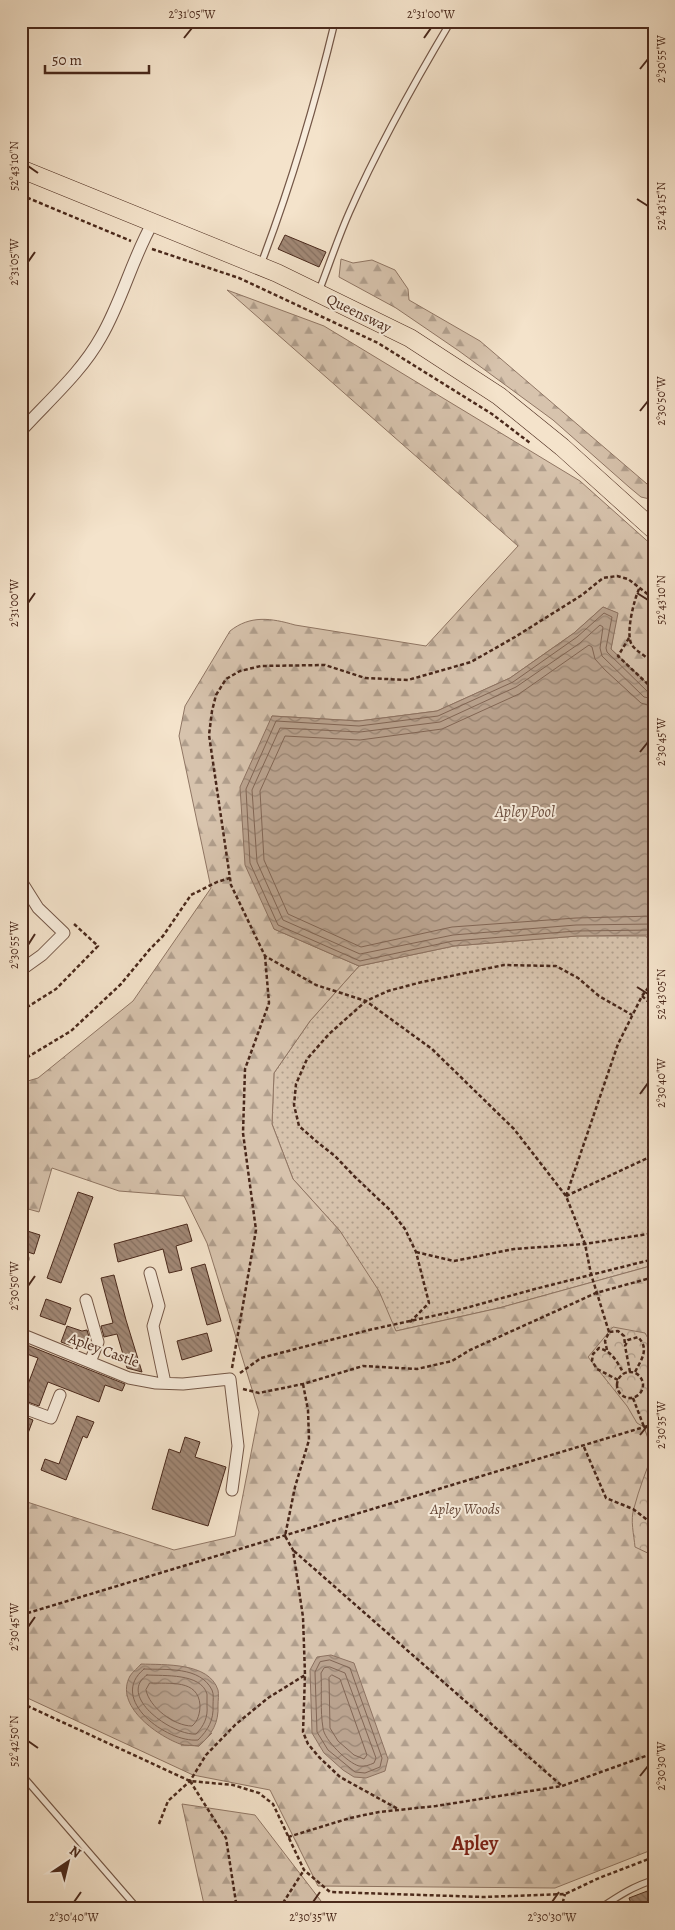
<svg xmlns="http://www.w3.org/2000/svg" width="675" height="1930" viewBox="0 0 675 1930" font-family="Alegreya,serif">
  <defs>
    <pattern id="grass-dots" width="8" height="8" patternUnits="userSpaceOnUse" patternTransform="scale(1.25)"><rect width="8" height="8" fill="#d7c3ad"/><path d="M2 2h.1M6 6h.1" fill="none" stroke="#b09e8c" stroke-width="1.8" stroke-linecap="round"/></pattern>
    <pattern id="forest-firs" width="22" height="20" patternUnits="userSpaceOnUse" patternTransform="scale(1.25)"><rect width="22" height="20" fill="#d7c3ad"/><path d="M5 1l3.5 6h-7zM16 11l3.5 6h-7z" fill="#b09e8c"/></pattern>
    <pattern id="park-crowns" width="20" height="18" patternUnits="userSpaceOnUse" patternTransform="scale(1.25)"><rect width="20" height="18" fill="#d7c3ad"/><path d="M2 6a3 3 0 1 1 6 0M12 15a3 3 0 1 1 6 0" fill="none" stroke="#b09e8c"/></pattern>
    <pattern id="water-waves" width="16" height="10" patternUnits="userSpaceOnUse" patternTransform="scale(1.25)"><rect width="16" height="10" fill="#baa38f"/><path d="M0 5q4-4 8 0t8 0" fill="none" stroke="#998574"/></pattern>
    <pattern id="building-back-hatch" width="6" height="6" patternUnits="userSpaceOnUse" patternTransform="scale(1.25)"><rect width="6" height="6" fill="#a28977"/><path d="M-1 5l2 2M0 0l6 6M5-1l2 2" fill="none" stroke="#867061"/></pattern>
  </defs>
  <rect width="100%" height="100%" fill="#f4e3cb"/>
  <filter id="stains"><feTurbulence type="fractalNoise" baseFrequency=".004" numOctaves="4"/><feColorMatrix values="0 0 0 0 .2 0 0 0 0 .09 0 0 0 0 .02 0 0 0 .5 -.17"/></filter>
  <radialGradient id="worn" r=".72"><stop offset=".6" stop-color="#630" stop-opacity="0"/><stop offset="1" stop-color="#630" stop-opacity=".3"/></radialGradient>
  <!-- grass -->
  <path fill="url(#grass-dots)" stroke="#907664" d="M577,936H646L654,949V1265L499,1308L396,1331L340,1231L293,1179L272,1124L274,1073L310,1021L359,966L454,946Z"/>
  <!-- forest -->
  <path fill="url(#forest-firs)" stroke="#907664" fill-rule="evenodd" d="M341,259L353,263L372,260L395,270L408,289L409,300L480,341L654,490V500L641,497L629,487L553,420L459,351L396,308L339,277Z
    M227,290L324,326L580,481L654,547V690L611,649L617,613L603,607L574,633L510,678L437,711L359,721L272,716L274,929L359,966L310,1021L274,1073L272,1124L293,1179L340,1231L379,1291L396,1331L499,1308L654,1265V1849L555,1888L318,1886L270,1790L193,1775L21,1695V1500L174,1550L235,1536L259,1412L207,1243L184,1196L119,1191L52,1168L39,1212L21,1207V1083L38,1078L133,1001L211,888L179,736L185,706L230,631C250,615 271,618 295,625L426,646L518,546ZM212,1733L199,1746L181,1745Z
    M182,1804L255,1815L321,1901V1909H205Z"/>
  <!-- park -->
  <path fill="url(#park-crowns)" stroke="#907664" d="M613,1327L645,1333C653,1347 657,1351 649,1367L654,1379V1556L635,1547C634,1535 630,1520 634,1508C639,1489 646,1471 653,1453L644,1427L637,1423L627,1406L588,1357Z"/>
  <!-- water -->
  <path fill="url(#water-waves)" stroke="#8d7261" d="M603,607L618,613L611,649L654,690V935L577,936L454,946L359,966L274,929L245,865L240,787L272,716L359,721L437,711L510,678L574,633Z
    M331,1655L354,1663L388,1759L385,1771L366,1778L354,1777L343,1770L324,1753L312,1733L310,1670L317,1657Z
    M141,1664C164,1665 209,1662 218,1690C219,1694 218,1701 218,1705C219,1723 212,1734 199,1746C193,1745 186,1746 180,1744C156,1735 114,1705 130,1676C133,1671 138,1668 141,1664Z"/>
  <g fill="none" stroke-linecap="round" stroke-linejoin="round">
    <!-- shore -->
    <path stroke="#826655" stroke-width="1" d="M654,693L648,692L607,652L606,648L612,617L604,613L577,637L513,682L438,716L359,726L276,721L246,789L250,863L278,925L360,961L453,941L576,931L654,930
      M654,699L644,697L602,656L600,648L603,627L600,625L580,643L516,687L440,722L360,732L280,728L252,790L257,862L283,920L360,954L453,935L576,925L654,924
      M654,707L641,703L605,670L595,659L592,647L589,645L519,694L442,729L360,740L285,736L260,791L264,860L288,914L361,947L452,927L576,918L654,916
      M330,1660L350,1668L382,1758L380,1767L365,1773L355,1772L328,1750L317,1732L315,1672L320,1662Z
      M330,1667L345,1673L376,1758L374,1763C369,1765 365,1767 359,1766C348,1763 324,1740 323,1728C320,1710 322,1691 321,1673L324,1668Z
      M144,1669C166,1670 200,1666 212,1690C214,1694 213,1701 213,1705C214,1720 208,1730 198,1740C167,1743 107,1699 144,1669Z
      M147,1675C164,1676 201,1673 207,1694C207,1698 207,1702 207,1706C208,1717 204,1726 196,1734C173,1736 116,1696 147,1675Z
      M332,1675L340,1679L367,1755L364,1759L354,1755L338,1741L330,1728L329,1678Z
      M150,1683C170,1684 198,1679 200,1705C200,1713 198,1721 192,1726C174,1726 149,1707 146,1690Z"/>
  </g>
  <!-- building -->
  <path fill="url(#building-back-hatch)" stroke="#49281b" d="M285,235L326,252L319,267L278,249Z
    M78,1192L93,1197L61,1283L47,1278Z
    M187,1224L192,1241L176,1246L182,1270L169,1273L163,1249L118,1262L114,1244Z
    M21,1229L40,1235L34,1254L21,1250Z
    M205,1264L221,1321L207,1325L191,1268Z
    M114,1275L126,1320L142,1372L127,1368L117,1334L104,1337L101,1326L113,1323L101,1278Z
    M46,1299L71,1308L65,1325L40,1316Z
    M67,1326L82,1331L87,1330L90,1340L69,1345L61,1342Z
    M207,1333L212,1351L182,1360L177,1341Z
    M27,1345L125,1384L122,1391L105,1385L99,1402L48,1382L39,1406L22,1400L38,1358L24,1353Z
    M21,1415L33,1420L22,1449H21Z
    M77,1416L94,1422L87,1438L83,1436L66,1480L41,1470L45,1459L59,1464Z
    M185,1437L200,1442L195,1457L226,1467L208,1526L152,1509L169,1449L180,1453Z
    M650,1890L654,1904L643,1909H633L629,1898Z"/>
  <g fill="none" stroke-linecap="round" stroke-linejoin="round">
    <defs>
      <path id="service" d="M261,264C291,185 315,104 335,21
        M319,291C329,265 338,238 349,213C378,147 414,83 451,21
        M21,1774L138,1909
        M599,1909C617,1897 633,1886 654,1880"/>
      <path id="minor" d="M21,431C48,401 81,373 101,337C122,301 132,259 153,222
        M21,881L38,908L64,933L42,955L21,970
        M21,1259H23
        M150,1273L159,1306L153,1326L165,1383
        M86,1300L98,1342L90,1362
        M21,1334L129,1378L156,1383L183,1384L230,1379L238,1446L232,1490
        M21,1407L51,1418L60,1395"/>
      <path id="primary" d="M21,169L277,273L410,338L499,396L562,447L654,530"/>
    </defs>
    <!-- service casing -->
    <use href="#service" stroke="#745747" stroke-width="8"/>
    <!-- minor casing -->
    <use href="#minor" stroke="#745747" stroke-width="13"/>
    <!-- primary casing -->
    <use href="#primary" stroke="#49281b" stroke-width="19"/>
    <!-- path -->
    <path stroke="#49281b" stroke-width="2.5" stroke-dasharray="4 2.5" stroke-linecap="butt" d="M21,195L131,241
      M152,249L239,278L378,343L492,414L530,443
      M639,589C634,600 625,635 632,645C637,652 647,657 654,663
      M629,638L618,656L654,690
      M642,996L654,1007
      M21,1011L56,989L98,946L73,923
      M21,1061L71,1031L121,984L150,949L163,936L191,895L217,882L230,878
      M566,1196L618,1044L642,996L654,980
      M566,1196L654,1155
      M416,1252L454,1261L514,1249L585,1244L654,1233
      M410,1322L429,1303L416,1252L405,1229L391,1211L354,1176L335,1156L316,1141L299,1126L294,1105L296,1084L307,1059L329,1034L366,1001L388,991L422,982L504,965L556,966L578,978L599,996L632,1015
      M609,1332L591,1274L585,1244L566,1196L514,1129L432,1049L366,1001L316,985L265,956L231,885L209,735L212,711L216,695L226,679L240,671L261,666L325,665L365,678L408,680L471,662L515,637L582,595L603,578L617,576L628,579L654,599
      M607,1350L605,1341L609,1332L618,1331L624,1336L625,1344
      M232,1368L256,1230L243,1133L245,1069L269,1003L265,956
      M617 1385a13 13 0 1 1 26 0a13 13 0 1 1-26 0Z
      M630,1372L625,1346L628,1340L638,1337C650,1349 641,1360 635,1372
      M240,1373L261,1358L369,1330L451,1312L535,1289L654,1259
      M618,1380L597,1369L592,1361L593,1354L599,1348C613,1352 617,1362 624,1374
      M303,1384L308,1410L309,1440L295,1487L285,1536L293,1550L303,1617L305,1675L303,1732L308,1744L319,1757L340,1777L398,1809
      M243,1389L259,1393L303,1384L363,1366L417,1369L452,1361L470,1350L596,1293L654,1277
      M633,1398L644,1427
      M584,1447L606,1498L633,1509L654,1525
      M294,1551L562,1786
      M21,1615L654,1424
      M21,1703L190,1781L233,1785L259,1793L273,1804L304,1870L330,1892L484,1897L565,1894L599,1878L654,1857
      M190,1781L226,1838L237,1909
      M159,1824L168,1801L190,1781L206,1755L235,1725L268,1698L305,1675
      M288,1837L350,1818L379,1812L436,1806L562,1786L654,1753
      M281,1909V1906L304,1870
      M561,1909L565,1894"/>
    <!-- service -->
    <use href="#service" stroke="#f8eddd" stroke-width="5.5"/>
    <!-- minor -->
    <use href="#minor" stroke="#f8eddd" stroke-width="11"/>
    <!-- primary -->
    <use href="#primary" stroke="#f4e3cb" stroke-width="18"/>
  </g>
  <!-- ticks -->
  <path fill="none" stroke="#49281b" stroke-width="2" d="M184,38L192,28M424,38L431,28M640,69L648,59M28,166L38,173M637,199L648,206M28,262L35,252M640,411L648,401M637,593L648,600M28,603L35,593M640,752L648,742M28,945L35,934M637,987L648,994M640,1094L648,1083M28,1286L35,1276M640,1435L648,1425M28,1627L35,1617M28,1741L38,1748M640,1776L648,1766M74,1902L81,1892M313,1902L320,1892M552,1902L559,1892"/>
  <g text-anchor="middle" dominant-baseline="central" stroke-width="4" stroke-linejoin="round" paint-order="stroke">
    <!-- street labels -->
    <g font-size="15" fill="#49281b" stroke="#f8eddd">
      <text transform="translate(359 313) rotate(26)">Queensway</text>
      <text transform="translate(104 1350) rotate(20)">Apley Castle</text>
    </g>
    <!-- park labels -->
    <g font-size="15" font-style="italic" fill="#654738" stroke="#f8eddd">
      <text x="465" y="1509">Apley Woods</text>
    </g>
    <!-- water labels -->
    <g font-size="16" font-style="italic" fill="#6b4d3e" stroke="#f8eddd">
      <text x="525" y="812">Apley Pool</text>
    </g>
    <!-- district labels -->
    <g font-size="20" font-weight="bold" fill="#7a1f14" stroke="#f8eddd">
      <text x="475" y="1843">Apley</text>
    </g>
  </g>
  <!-- margin -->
  <rect width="675" height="1930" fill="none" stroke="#f4e3cb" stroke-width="55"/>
  <!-- north arrow -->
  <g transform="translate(68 1862) rotate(35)" stroke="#f8eddd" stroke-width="4" paint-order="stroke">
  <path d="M0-4L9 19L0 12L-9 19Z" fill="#49281b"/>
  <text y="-8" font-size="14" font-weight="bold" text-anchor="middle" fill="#49281b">N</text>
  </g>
  <!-- scale -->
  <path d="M45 65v8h104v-8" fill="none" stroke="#49281b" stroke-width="2.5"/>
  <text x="52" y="65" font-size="15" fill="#49281b" stroke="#f8eddd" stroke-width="4" paint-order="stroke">50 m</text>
  <rect x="28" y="28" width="620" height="1874" fill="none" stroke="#49281b" stroke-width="2"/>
  <g font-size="12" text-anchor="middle" fill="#49281b">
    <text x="192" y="18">2°31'05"W</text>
    <text x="431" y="18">2°31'00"W</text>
    <text transform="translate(661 59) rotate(-90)" y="4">2°30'55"W</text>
    <text transform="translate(14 166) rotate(-90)" y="4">52°43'10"N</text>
    <text transform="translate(661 206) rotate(-90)" y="4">52°43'15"N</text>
    <text transform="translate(14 262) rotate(-90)" y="4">2°31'05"W</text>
    <text transform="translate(661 401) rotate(-90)" y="4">2°30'50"W</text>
    <text transform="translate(661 600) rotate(-90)" y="4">52°43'10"N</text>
    <text transform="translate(14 603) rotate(-90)" y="4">2°31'00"W</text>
    <text transform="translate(661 742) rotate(-90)" y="4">2°30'45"W</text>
    <text transform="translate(14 945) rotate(-90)" y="4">2°30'55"W</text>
    <text transform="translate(661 994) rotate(-90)" y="4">52°43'05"N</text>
    <text transform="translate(661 1083) rotate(-90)" y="4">2°30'40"W</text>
    <text transform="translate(14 1286) rotate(-90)" y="4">2°30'50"W</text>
    <text transform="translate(661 1425) rotate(-90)" y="4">2°30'35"W</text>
    <text transform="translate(14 1627) rotate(-90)" y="4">2°30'45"W</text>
    <text transform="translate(14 1741) rotate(-90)" y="4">52°42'50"N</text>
    <text transform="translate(661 1766) rotate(-90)" y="4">2°30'30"W</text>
    <text x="74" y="1921">2°30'40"W</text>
    <text x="313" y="1921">2°30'35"W</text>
    <text x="552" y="1921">2°30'30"W</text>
  </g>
  <rect width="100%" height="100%" filter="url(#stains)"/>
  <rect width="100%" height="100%" fill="url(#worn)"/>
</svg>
